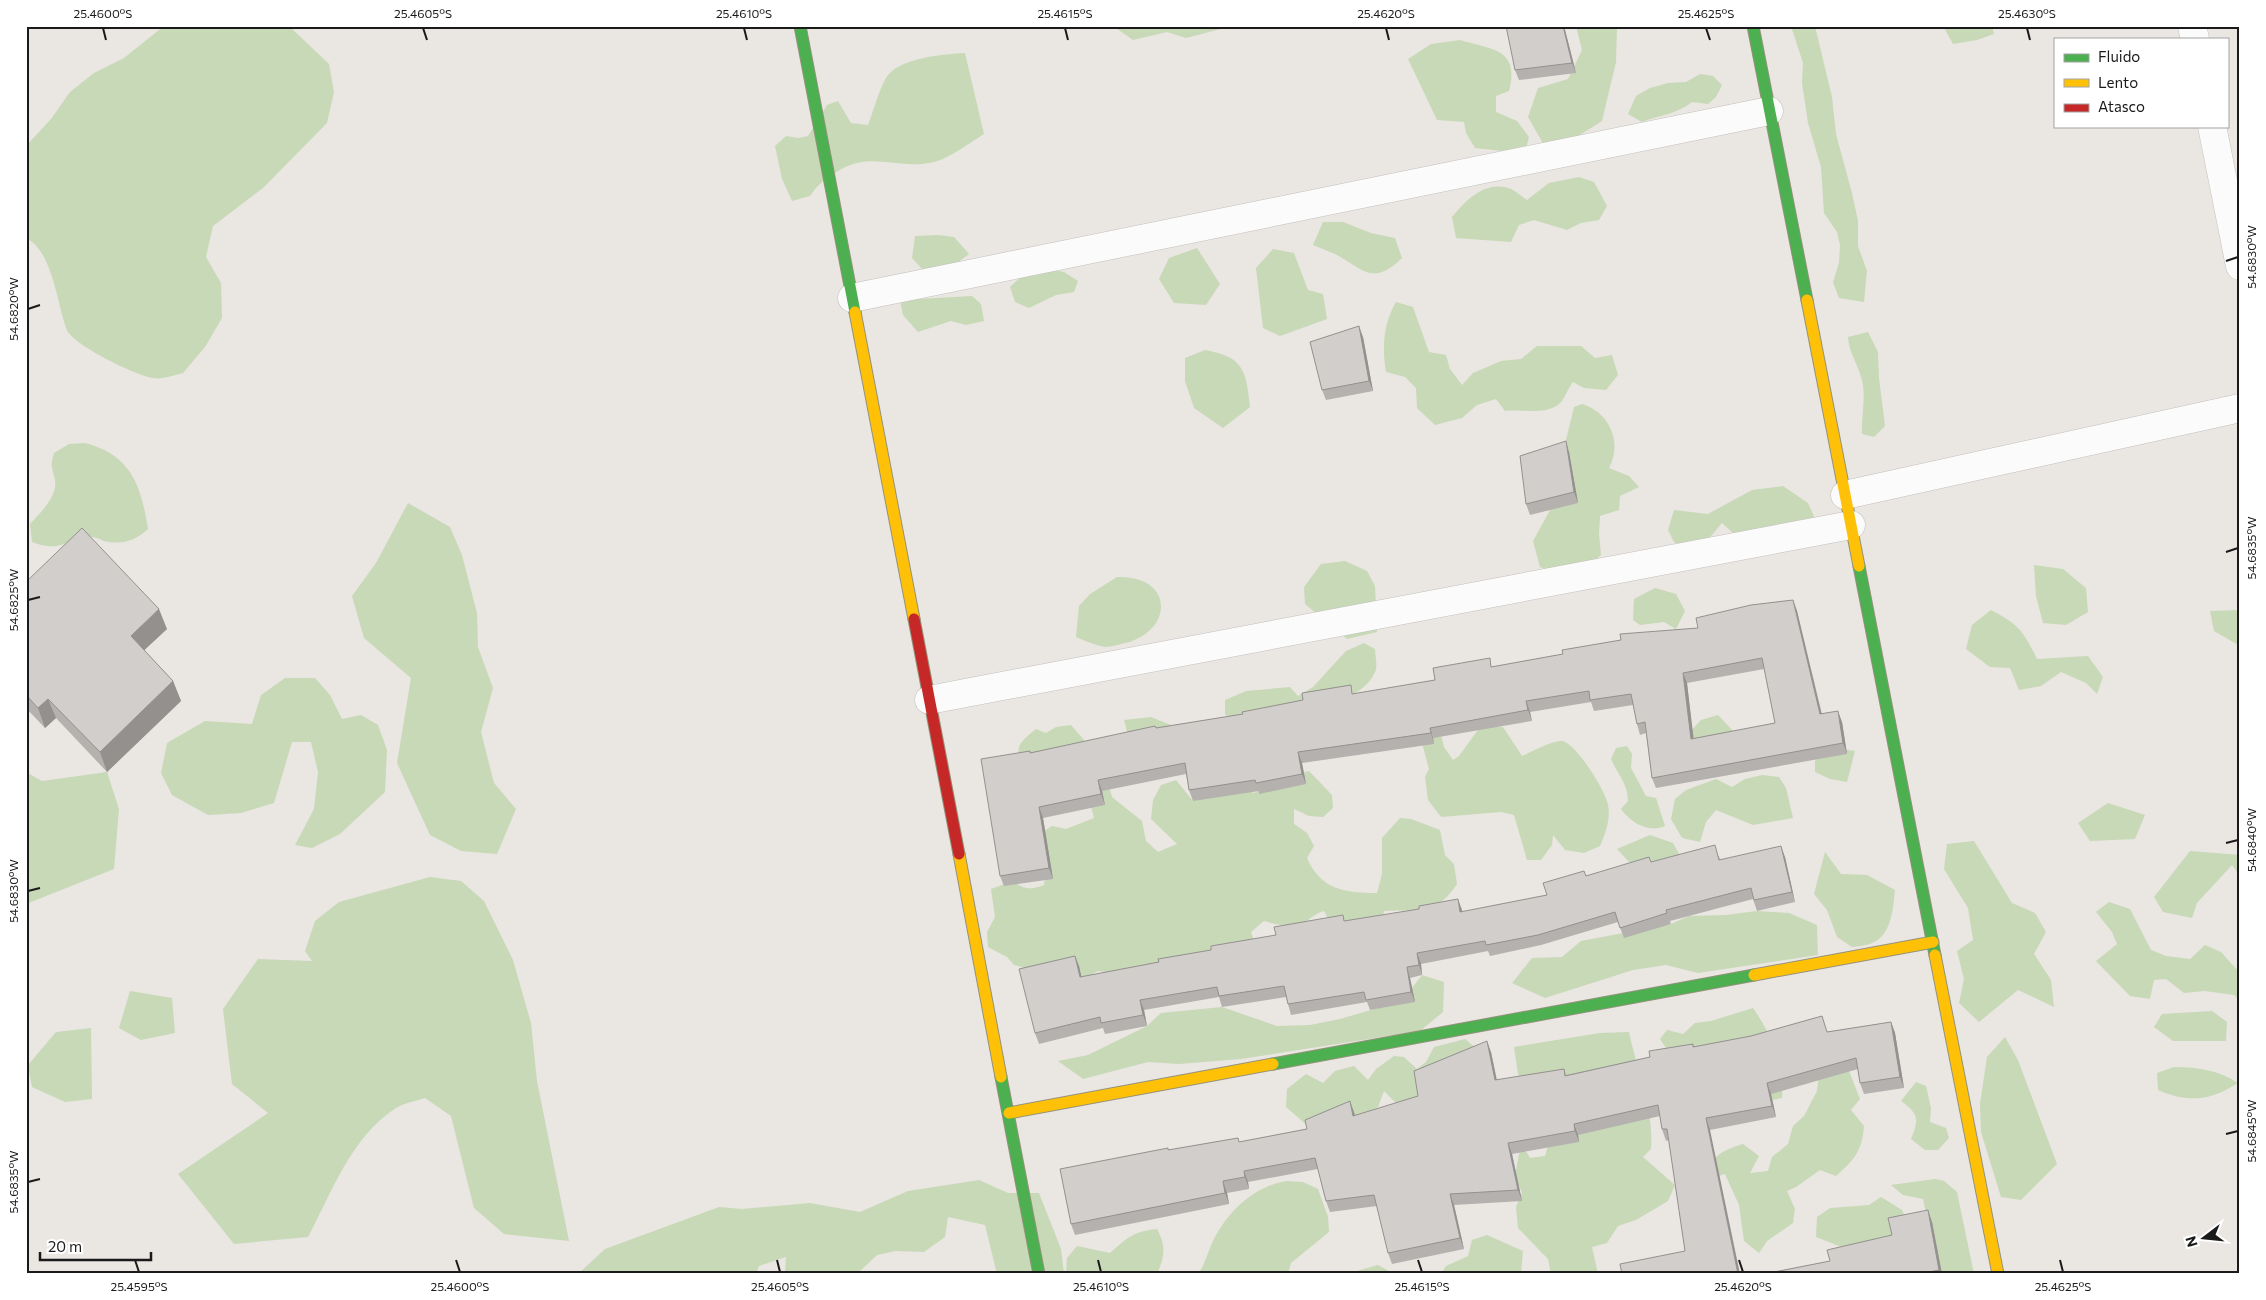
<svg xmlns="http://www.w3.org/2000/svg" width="2266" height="1300" viewBox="0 0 2266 1300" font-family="Commissioner,sans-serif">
  <rect width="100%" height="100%" fill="#eae6e2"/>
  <!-- forest -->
  <path fill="#c7d9b6" d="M164,26H289L329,64L334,92L327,123L263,188L213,226L206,257L221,283L222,318L205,347L183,373C174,375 162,380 153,378C137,376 73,345 67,330C57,305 53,251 26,238V146L51,119L70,92L94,73L124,58Z
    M1113,26H1232L1186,38L1167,32L1133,40Z
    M1576,26H1617L1616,62L1602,121L1575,138L1544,145L1528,117L1538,88L1568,79L1582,50Z
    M1791,26H1815L1832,97L1836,134L1852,193L1858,221V246L1867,271L1864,302L1839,298L1833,282L1839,263L1840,245L1837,232L1824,213L1821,167L1808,123L1802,83L1803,63Z
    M1943,26H1992L1994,34L1977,40L1953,44Z
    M1460,40C1492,50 1520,48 1509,91L1496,96V112L1517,121L1529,137L1526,148L1512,152L1475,148L1466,133L1464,122L1437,120L1408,59L1431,44Z
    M965,53L984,134C971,142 948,159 934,162C897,171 870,149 835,173C824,180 817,185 810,196L792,201L782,179L775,146L786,136L798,138L808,136L827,105L838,101L851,123L868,125C874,110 878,92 886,78C897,58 945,54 965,53Z
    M1700,74L1713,76L1722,85L1716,97L1708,104L1692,102C1677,114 1660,115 1642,122L1628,114L1636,96L1650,88L1668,83L1686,82Z
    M1579,177L1594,182L1607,206L1599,220L1581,223L1567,230L1534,220L1519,225L1511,242L1456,238L1452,217C1466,200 1486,179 1511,189C1517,192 1522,197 1527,200L1549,183Z
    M1323,222H1343L1371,233L1395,238L1402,258C1372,287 1364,269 1335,254C1328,251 1320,248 1313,245Z
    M938,235L954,237L969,254L950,268L922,269L912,258L915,236Z
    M1197,248L1220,284L1206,305L1174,303L1159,279L1169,258Z
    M1273,249L1294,253L1308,290L1323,294L1327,319L1280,336L1263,328L1256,268Z
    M1047,269L1064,272L1078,281L1074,292L1056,295L1029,308L1015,302L1010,287L1024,274Z
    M972,296L981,304L984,321L966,325L951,321L918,332L903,315L900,300Z
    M1396,302L1413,307L1429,352L1446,355L1450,369L1462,385L1473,373L1501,361L1521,359L1537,346H1581L1595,358L1612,355L1618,375L1606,390L1584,388L1573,382C1568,388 1564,401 1558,405C1543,415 1521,409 1505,411L1496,399L1477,405L1462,418L1435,425L1417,408L1416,388L1405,377L1386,372C1382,347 1383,325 1396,302Z
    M1868,332L1878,352L1879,378L1885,426L1874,437L1862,434C1861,415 1867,395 1861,377C1857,362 1849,353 1848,337Z
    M1205,350C1244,357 1246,370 1250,407L1223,428L1194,408L1185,381V358Z
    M1582,404C1609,412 1623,442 1609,468L1629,476L1639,487L1620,496L1619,510L1600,516L1599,534L1601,555L1586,569L1551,572L1540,567L1533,541L1550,510L1566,503L1563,452L1574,407Z
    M85,443C131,455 141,485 148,529C135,541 122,545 104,541C99,539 94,536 89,537C63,540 61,553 32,542L30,524C40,513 58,496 55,480C52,466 50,467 54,453L69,444Z
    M1783,486L1808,503L1816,521L1734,534L1722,523L1706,542L1687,548L1674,542L1668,530L1674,510L1708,514L1752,490Z
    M408,503L450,527L462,555L477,613L478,647L493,688L481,732L494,783L516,809L497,854L461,851L430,835L397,763L411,678L364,638L352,596L376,563Z
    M1345,561L1367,571L1375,586L1377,632L1347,639L1305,604L1304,587L1321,564Z
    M2034,565L2063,569L2086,588L2088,612L2066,625L2043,623L2036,596Z
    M1117,577C1176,575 1174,634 1121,644C1116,645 1110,647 1105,647C1095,645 1085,641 1076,637L1079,606L1090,594Z
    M1655,588L1676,594L1685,611L1676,629L1664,622L1640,625L1633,620L1634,599Z
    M1991,610C2019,625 2023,630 2037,659L2088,656L2103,677L2097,694L2086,683L2061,672L2041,686L2019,690L2010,668L1990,667L1966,649L1972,625Z
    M2240,610V646L2214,631L2210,611Z
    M1364,643L1375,649C1375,655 1378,666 1375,672C1363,705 1277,722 1245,732L1225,714V700L1246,691L1290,687L1298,696L1313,687L1346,651Z
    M285,678H315L330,695L342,719L361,715L378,725L387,750L385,792L340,834L312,848L295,845L314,809L318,772L311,742H292L274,803L241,813L208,815L172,795L161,773L167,743L205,721L252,724L261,695Z
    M1718,715L1734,732L1730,773L1686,736L1701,720Z
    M1151,717L1171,725L1178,745L1128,735L1124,720Z
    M1438,723L1444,747L1453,760L1459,756L1480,727H1503L1522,756C1531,752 1553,740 1562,741C1575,742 1606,791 1608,805C1611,819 1605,834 1600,846L1584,853L1565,850L1553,835L1552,845L1541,860H1527L1514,815L1501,812L1441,817L1428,800L1425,777L1429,769L1418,728Z
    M1071,725L1084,740V758L1022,772C1017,746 1014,747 1036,729L1046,733L1056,727Z
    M1627,746L1632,754L1631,768L1646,796L1656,798L1665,826C1648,833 1631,823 1621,809L1628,801C1628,784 1617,773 1611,759L1616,748Z
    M1827,747L1855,751L1847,782L1830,779L1815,772V761Z
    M1102,762L1112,797L1142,821L1146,841L1158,852L1177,844L1151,819L1153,800L1161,785L1176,780L1193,801L1238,785L1254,793L1279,778L1309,771L1332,795L1333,808L1323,817L1309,816L1294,809V824L1307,833L1314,846L1307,858C1321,890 1345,893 1377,893L1382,874V838L1400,818L1411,819L1440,830L1445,855L1454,864L1457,884C1436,916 1418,909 1384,911L1380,933H1336L1324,911C1317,913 1313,916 1307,921C1294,929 1278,925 1264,921L1251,932L1254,941L1116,988L1106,972L1098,971L1077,982L1014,965L1007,957L988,947L987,932L995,917L991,889L1013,881C1024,890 1030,890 1044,885L1046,872L1041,833L1052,826L1066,829L1094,818L1088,795Z
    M26,772L42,781L107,772L119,809L114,869L26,904Z
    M1762,775L1779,777L1786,788L1793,818L1753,825L1716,810L1706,822L1700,842L1682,838L1671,819L1675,799L1686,790L1716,779L1732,787L1745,779Z
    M2108,803L2145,815L2135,839L2090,841L2078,823Z
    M1650,835L1673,843L1681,857L1667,871L1631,864L1617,849Z
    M1974,841L2012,903L2035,913L2046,932L2034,954L2051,980L2054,1007L2018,990L1979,1022L1959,1003L1964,979L1957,951L1973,940L1968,908L1944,869L1947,844Z
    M2190,851L2240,855V876L2232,865L2197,903L2192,918L2163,912L2154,897Z
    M1825,852L1841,874L1867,875L1895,890C1893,908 1892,935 1872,943C1866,946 1858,946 1852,947L1837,937L1827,910L1814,894Z
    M430,877L461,881L484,901L513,960L531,1023L537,1081L569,1241L504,1234L474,1208L451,1116L425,1098C416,1101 404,1103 396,1108C351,1137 332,1192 308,1237L234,1244L178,1174L268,1113L232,1084L223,1009L258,959L312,961L305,951L315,921L339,902Z
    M2109,902L2130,909L2151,950L2166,956L2190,959L2205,945L2221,952L2240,973V1001L2234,995L2205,991L2184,993L2166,979L2154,980L2150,999L2130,996L2096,961L2117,944L2112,932L2096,912Z
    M1757,911L1789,913L1817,925L1818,955L1698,973L1666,965L1633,970L1545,998L1512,983L1532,958L1562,957L1581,941L1671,924L1689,916L1726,915Z
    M1422,975L1444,982L1443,1012L1420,1031L1241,1059L1179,1064L1148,1062L1083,1079L1058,1061L1088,1055L1147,1026L1161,1013L1222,1007L1277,1026L1310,1025L1340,1019L1402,1001Z
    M130,991L172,998L175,1033L141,1040L119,1028Z
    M1753,1008C1772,1035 1784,1065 1782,1098L1766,1101L1668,1051L1660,1039L1667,1030L1683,1034L1695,1023L1711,1021Z
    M2212,1011L2227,1022L2226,1041H2173L2154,1027L2162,1014Z
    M91,1028L92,1099L65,1102L32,1087L28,1065L56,1032Z
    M1629,1032C1637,1071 1654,1109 1651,1149L1643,1157L1675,1185L1668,1201L1636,1220L1618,1226L1607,1243L1592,1247L1598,1274H1551L1548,1259L1518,1228L1516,1207L1522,1193L1515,1176L1521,1143L1530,1158L1545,1156L1549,1142L1532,1092L1518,1074L1514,1047L1600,1033Z
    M2005,1037L2018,1060L2057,1164L2021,1200L2001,1197L1981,1132L1980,1104L1987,1057Z
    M1465,1039L1478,1050L1410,1105L1396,1103L1384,1091L1378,1107L1355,1119L1309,1127L1286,1107L1287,1089L1306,1074L1323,1083L1335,1071L1354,1066L1368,1080L1376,1069L1394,1056L1404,1057L1417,1069L1426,1062L1434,1047Z
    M1846,1063L1860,1099L1851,1110L1864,1126C1862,1151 1855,1159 1836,1176L1820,1170L1796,1187L1787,1191L1795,1209L1793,1223L1767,1241L1759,1253L1744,1241L1739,1205L1725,1174L1700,1182C1713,1158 1716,1152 1743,1144L1759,1156L1750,1173L1768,1171L1772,1157L1788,1144L1793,1126L1804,1116L1817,1091L1819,1074Z
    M2174,1067C2198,1067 2218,1070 2238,1083C2210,1101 2188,1103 2158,1090L2157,1073Z
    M1916,1082L1926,1086L1931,1108L1930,1122L1946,1128L1949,1138L1938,1150H1925L1911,1139C1919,1119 1919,1114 1901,1101Z
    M1935,1179L1944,1181L1957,1192L1974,1274H1931L1926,1213L1923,1199L1903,1195L1891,1185Z
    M979,1180L1008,1193H1039L1061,1249L1064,1274H997L985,1225L948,1217L945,1237L924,1252L895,1251L877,1255L857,1274H785L786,1257L759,1266L756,1274H578L605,1249L719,1207L742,1209L810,1203L860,1212L908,1191Z
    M1287,1181L1303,1182L1318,1189L1328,1217L1329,1232L1291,1263L1288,1274H1198C1206,1263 1208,1250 1214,1239C1229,1210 1255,1186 1287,1181Z
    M1881,1197L1902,1210L1915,1242L1889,1274L1849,1250L1816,1237L1817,1217L1830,1208L1869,1205Z
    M1157,1229C1166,1245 1165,1257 1157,1274L1066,1273L1067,1258L1077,1246L1110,1253C1127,1238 1134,1231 1157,1229Z
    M1487,1235L1523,1251L1521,1274H1441L1446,1266L1468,1256L1472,1240Z
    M1378,1265L1394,1274H1349L1350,1273Z"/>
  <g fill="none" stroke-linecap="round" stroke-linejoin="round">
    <defs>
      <path id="street" d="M2192,26L2195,39
        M2212,126L2240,266
        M852,298L1769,111
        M1845,495L2240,408
        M929,700L1851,525"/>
      <path id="fast" d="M800,26L855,312
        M1753,26L1807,300
        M1859,566L1935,955
        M1273,1064L1754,975
        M1001,1077L1039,1274"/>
      <path id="slow" d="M1807,300L1859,566
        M855,312L914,619
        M959,854L1001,1077
        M1935,955L1998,1274
        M1754,975L1933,942
        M1009,1113L1273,1064"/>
      <path id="jam" d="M914,619L959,854"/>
    </defs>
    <!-- street casing -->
    <use href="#street" stroke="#c2c0be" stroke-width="29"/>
    <!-- fast casing -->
    <use href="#fast" stroke="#94927b" stroke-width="13"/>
    <!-- slow casing -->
    <use href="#slow" stroke="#94927b" stroke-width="13"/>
    <!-- jam casing -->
    <use href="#jam" stroke="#94927b" stroke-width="13"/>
    <!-- street -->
    <use href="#street" stroke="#fcfbfb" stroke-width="28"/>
    <!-- fast -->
    <use href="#fast" stroke="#4caf50" stroke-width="11"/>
    <!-- slow -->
    <use href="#slow" stroke="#ffc107" stroke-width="11"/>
    <!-- jam -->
    <use href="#jam" stroke="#c62828" stroke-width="11"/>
  </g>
  <!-- wall -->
  <path fill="#b5b1af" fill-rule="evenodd" d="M1564,26L1576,73L1519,80L1515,70Z
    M1363,337L1373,391L1326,400L1322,390Z
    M1569,452L1578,503L1530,515L1526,504Z
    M26,582L167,629L144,650L173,681L181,701L107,772L56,718L45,728L26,708Z
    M1793,600L1797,611L1822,714L1842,722L1847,754L1656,788L1652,778L1646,733L1640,735L1637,724L1633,705L1594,711L1591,702L1530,712L1532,721L1433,738L1434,744L1302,763L1306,784L1259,794V791L1193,801L1189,790L1186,774L1102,791L1105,805L1043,818L1053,879L1004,886L1000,876L1030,753L1156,728L1243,714L1435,680L1493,667L1563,654L1698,628ZM1764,669L1775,723L1693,739L1687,683Z
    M1719,856L1720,860L1785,857L1795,902L1757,911L1753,899L1670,921L1671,924L1624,938L1618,922L1541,945L1490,956L1488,951L1421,964L1422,975L1410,978L1415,1002L1370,1010L1367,1002L1291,1015L1288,1004L1286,997L1222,1007L1219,997L1144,1010L1147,1026L1105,1034L1103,1028L1039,1044L1035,1033L1079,966L1081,977L1159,962L1276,935L1345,921L1462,910V912L1547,895L1586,876L1651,862Z
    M1822,1016L1827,1032L1891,1022L1895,1033L1904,1088L1864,1094L1860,1083L1858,1069L1771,1094L1776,1117L1710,1130L1685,1251L1669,1140L1666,1141L1662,1129L1660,1116L1578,1135L1579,1142L1512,1154L1522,1201L1454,1205L1464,1249L1392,1264L1388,1253L1377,1206L1330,1212L1326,1201L1318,1169L1248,1182L1249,1189L1227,1193L1229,1204L1075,1235L1071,1224L1169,1150L1238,1138L1239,1142L1307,1129L1354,1112L1355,1116L1418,1096L1491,1052L1497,1080L1564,1069L1566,1075L1650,1057L1693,1044L1694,1047L1751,1036Z
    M1932,1222L1942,1274H1764L1830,1261L1892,1235Z"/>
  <!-- shaded-wall -->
  <path fill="#93908e" d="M1563,26H1564L1576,73L1572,63Z
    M1359,326L1363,337L1373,391L1369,381Z
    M1566,441L1569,452L1578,503L1574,492Z
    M1793,600L1797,611L1824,725L1820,714Z
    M159,609L167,629L138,656L131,636Z
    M1683,673L1687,683L1695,750L1691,739Z
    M173,681L181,701L107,772L100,752Z
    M48,699L56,718L45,728L38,708Z
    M1526,701L1530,712L1532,721L1528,710Z
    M1838,711L1842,722L1847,754L1843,743Z
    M1430,728L1433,738L1434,744L1431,733Z
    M1298,752L1302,763L1306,784L1302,774Z
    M1098,780L1102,791L1105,805L1101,794Z
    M1039,807L1043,818L1053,879L1049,868Z
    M1781,846L1785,857L1795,902L1792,892Z
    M1458,899L1462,910L1464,923L1460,912Z
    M1417,953L1421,964L1422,975L1419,965Z
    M1075,956L1079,966L1084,988L1080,977Z
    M1407,967L1410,978L1415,1002L1411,992Z
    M1140,1000L1144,1010L1147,1026L1143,1015Z
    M1891,1022L1895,1033L1904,1088L1900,1077Z
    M1487,1041L1491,1052L1499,1092L1495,1080Z
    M1767,1083L1771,1094L1776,1117L1772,1106Z
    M1350,1101L1354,1112L1357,1128L1353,1116Z
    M1706,1118L1710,1130L1740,1274H1738Z
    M1574,1124L1578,1135L1579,1142L1575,1131Z
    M1508,1143L1512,1154L1522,1201L1518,1190Z
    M1244,1171L1248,1182L1249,1189L1245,1177Z
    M1223,1181L1227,1193L1229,1204L1225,1193Z
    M1450,1194L1454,1205L1464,1249L1460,1238Z
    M1928,1210L1932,1222L1942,1274H1941L1939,1270Z"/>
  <!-- building -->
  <path fill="#d2cecb" stroke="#93908e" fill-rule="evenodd" d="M1506,26H1563L1572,63L1515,70Z
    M1359,326L1369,381L1322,390L1310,342Z
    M1566,441L1574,492L1526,504L1520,456Z
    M82,528L159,609L131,636L173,681L100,752L48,699L38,708L26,695V582Z
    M1793,600L1820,714L1838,711L1843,743L1652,778L1645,722L1637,724L1631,694L1590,700L1589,691L1526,701L1528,710L1430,728L1431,733L1298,752L1302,774L1256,783L1255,780L1189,790L1185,763L1098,780L1101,794L1039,807L1049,868L1000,876L981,759L1030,751V753L1155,726L1156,728L1243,714L1242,712L1303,700L1302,693L1351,685L1352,694L1435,680L1433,668L1490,658L1491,667L1563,654L1562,650L1621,640L1620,634L1698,628L1696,618L1751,605ZM1762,658L1775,723L1691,739L1683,673Z
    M1715,845L1719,860L1781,846L1792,892L1754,900L1751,888L1666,910L1667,913L1620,928L1615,912L1538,935L1486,945L1485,941L1417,953L1419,965L1407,967L1411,992L1366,1000L1364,992L1288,1004L1284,986L1219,996L1217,987L1140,1000L1143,1015L1101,1023L1100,1017L1035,1033L1019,969L1075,956L1080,977L1159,962L1158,959L1211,950V946L1276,935L1274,927L1343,915L1344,921L1419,909V906L1458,899L1460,912L1547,895L1543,883L1584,871L1586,876L1649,857L1651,862Z
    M1822,1016L1827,1032L1891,1022L1900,1077L1860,1083L1856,1058L1767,1083L1772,1106L1706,1118L1738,1274H1622L1620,1264L1685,1251L1667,1129H1662L1658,1105L1574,1124L1575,1131L1508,1143L1518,1190L1450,1194L1460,1238L1388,1253L1374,1195L1326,1201L1315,1158L1244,1171L1245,1177L1223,1181L1225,1193L1071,1224L1060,1169L1168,1148V1150L1238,1138L1239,1142L1307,1129L1305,1120L1350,1101L1353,1116L1418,1096L1414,1071L1487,1041L1495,1080L1564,1069L1565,1076L1650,1057L1649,1051L1693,1044V1047L1751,1036Z
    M1928,1210L1939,1270L1920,1274H1764L1830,1261L1827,1250L1892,1235L1888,1218Z"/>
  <!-- ticks -->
  <path fill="none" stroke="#1a1a1a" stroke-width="2" d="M103,28L106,40M423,28L427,40M744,28L747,40M1065,28L1068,40M1386,28L1389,40M1706,28L1710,40M2027,28L2030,40M2226,261L2238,257M28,309L40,305M2226,552L2238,548M28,600L40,597M2226,843L2238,840M28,891L40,888M2226,1134L2238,1131M28,1182L40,1179M135,1260L139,1272M456,1260L460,1272M777,1260L780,1272M1098,1260L1101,1272M1418,1260L1422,1272M1739,1260L1743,1272M2060,1260L2063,1272"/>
  <!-- border -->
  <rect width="2266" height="1300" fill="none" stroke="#ffffff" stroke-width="55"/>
  <!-- legend -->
  <rect x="2054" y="38" width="175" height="90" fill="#ffffff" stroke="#a3a3a3"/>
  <rect x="2064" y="54" width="25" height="8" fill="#4caf50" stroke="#a3a3a3"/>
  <text x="2098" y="62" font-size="15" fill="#1a1a1a">Fluido</text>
  <rect x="2064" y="79" width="25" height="8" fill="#ffc107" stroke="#a3a3a3"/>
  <text x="2098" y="88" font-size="15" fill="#1a1a1a">Lento</text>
  <rect x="2064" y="104" width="25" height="8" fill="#c62828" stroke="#a3a3a3"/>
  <text x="2098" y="112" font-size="15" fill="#1a1a1a">Atasco</text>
  <!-- north arrow -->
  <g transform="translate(2204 1238) rotate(254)" stroke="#ffffff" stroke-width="4" paint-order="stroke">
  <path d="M0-4L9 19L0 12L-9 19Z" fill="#1a1a1a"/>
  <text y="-8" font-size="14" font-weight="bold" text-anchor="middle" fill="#1a1a1a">N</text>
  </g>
  <!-- scale -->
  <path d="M40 1252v8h111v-8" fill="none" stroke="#1a1a1a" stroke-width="2.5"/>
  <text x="48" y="1252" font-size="15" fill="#1a1a1a" stroke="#ffffff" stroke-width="4" paint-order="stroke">20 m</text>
  <rect x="28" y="28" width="2210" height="1244" fill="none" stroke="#1a1a1a" stroke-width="2"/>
  <g font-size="12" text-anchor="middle" fill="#1a1a1a">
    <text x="103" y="18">25.4600°S</text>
    <text x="423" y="18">25.4605°S</text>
    <text x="744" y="18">25.4610°S</text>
    <text x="1065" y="18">25.4615°S</text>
    <text x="1386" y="18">25.4620°S</text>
    <text x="1706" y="18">25.4625°S</text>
    <text x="2027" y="18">25.4630°S</text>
    <text transform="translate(2252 257) rotate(-90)" y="4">54.6830°W</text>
    <text transform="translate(14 309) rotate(-90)" y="4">54.6820°W</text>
    <text transform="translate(2252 548) rotate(-90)" y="4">54.6835°W</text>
    <text transform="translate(14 600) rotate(-90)" y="4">54.6825°W</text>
    <text transform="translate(2252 840) rotate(-90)" y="4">54.6840°W</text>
    <text transform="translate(14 891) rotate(-90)" y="4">54.6830°W</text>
    <text transform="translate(2252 1131) rotate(-90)" y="4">54.6845°W</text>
    <text transform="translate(14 1182) rotate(-90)" y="4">54.6835°W</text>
    <text x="139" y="1291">25.4595°S</text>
    <text x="460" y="1291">25.4600°S</text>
    <text x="780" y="1291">25.4605°S</text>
    <text x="1101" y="1291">25.4610°S</text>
    <text x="1422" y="1291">25.4615°S</text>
    <text x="1743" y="1291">25.4620°S</text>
    <text x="2063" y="1291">25.4625°S</text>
  </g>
</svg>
